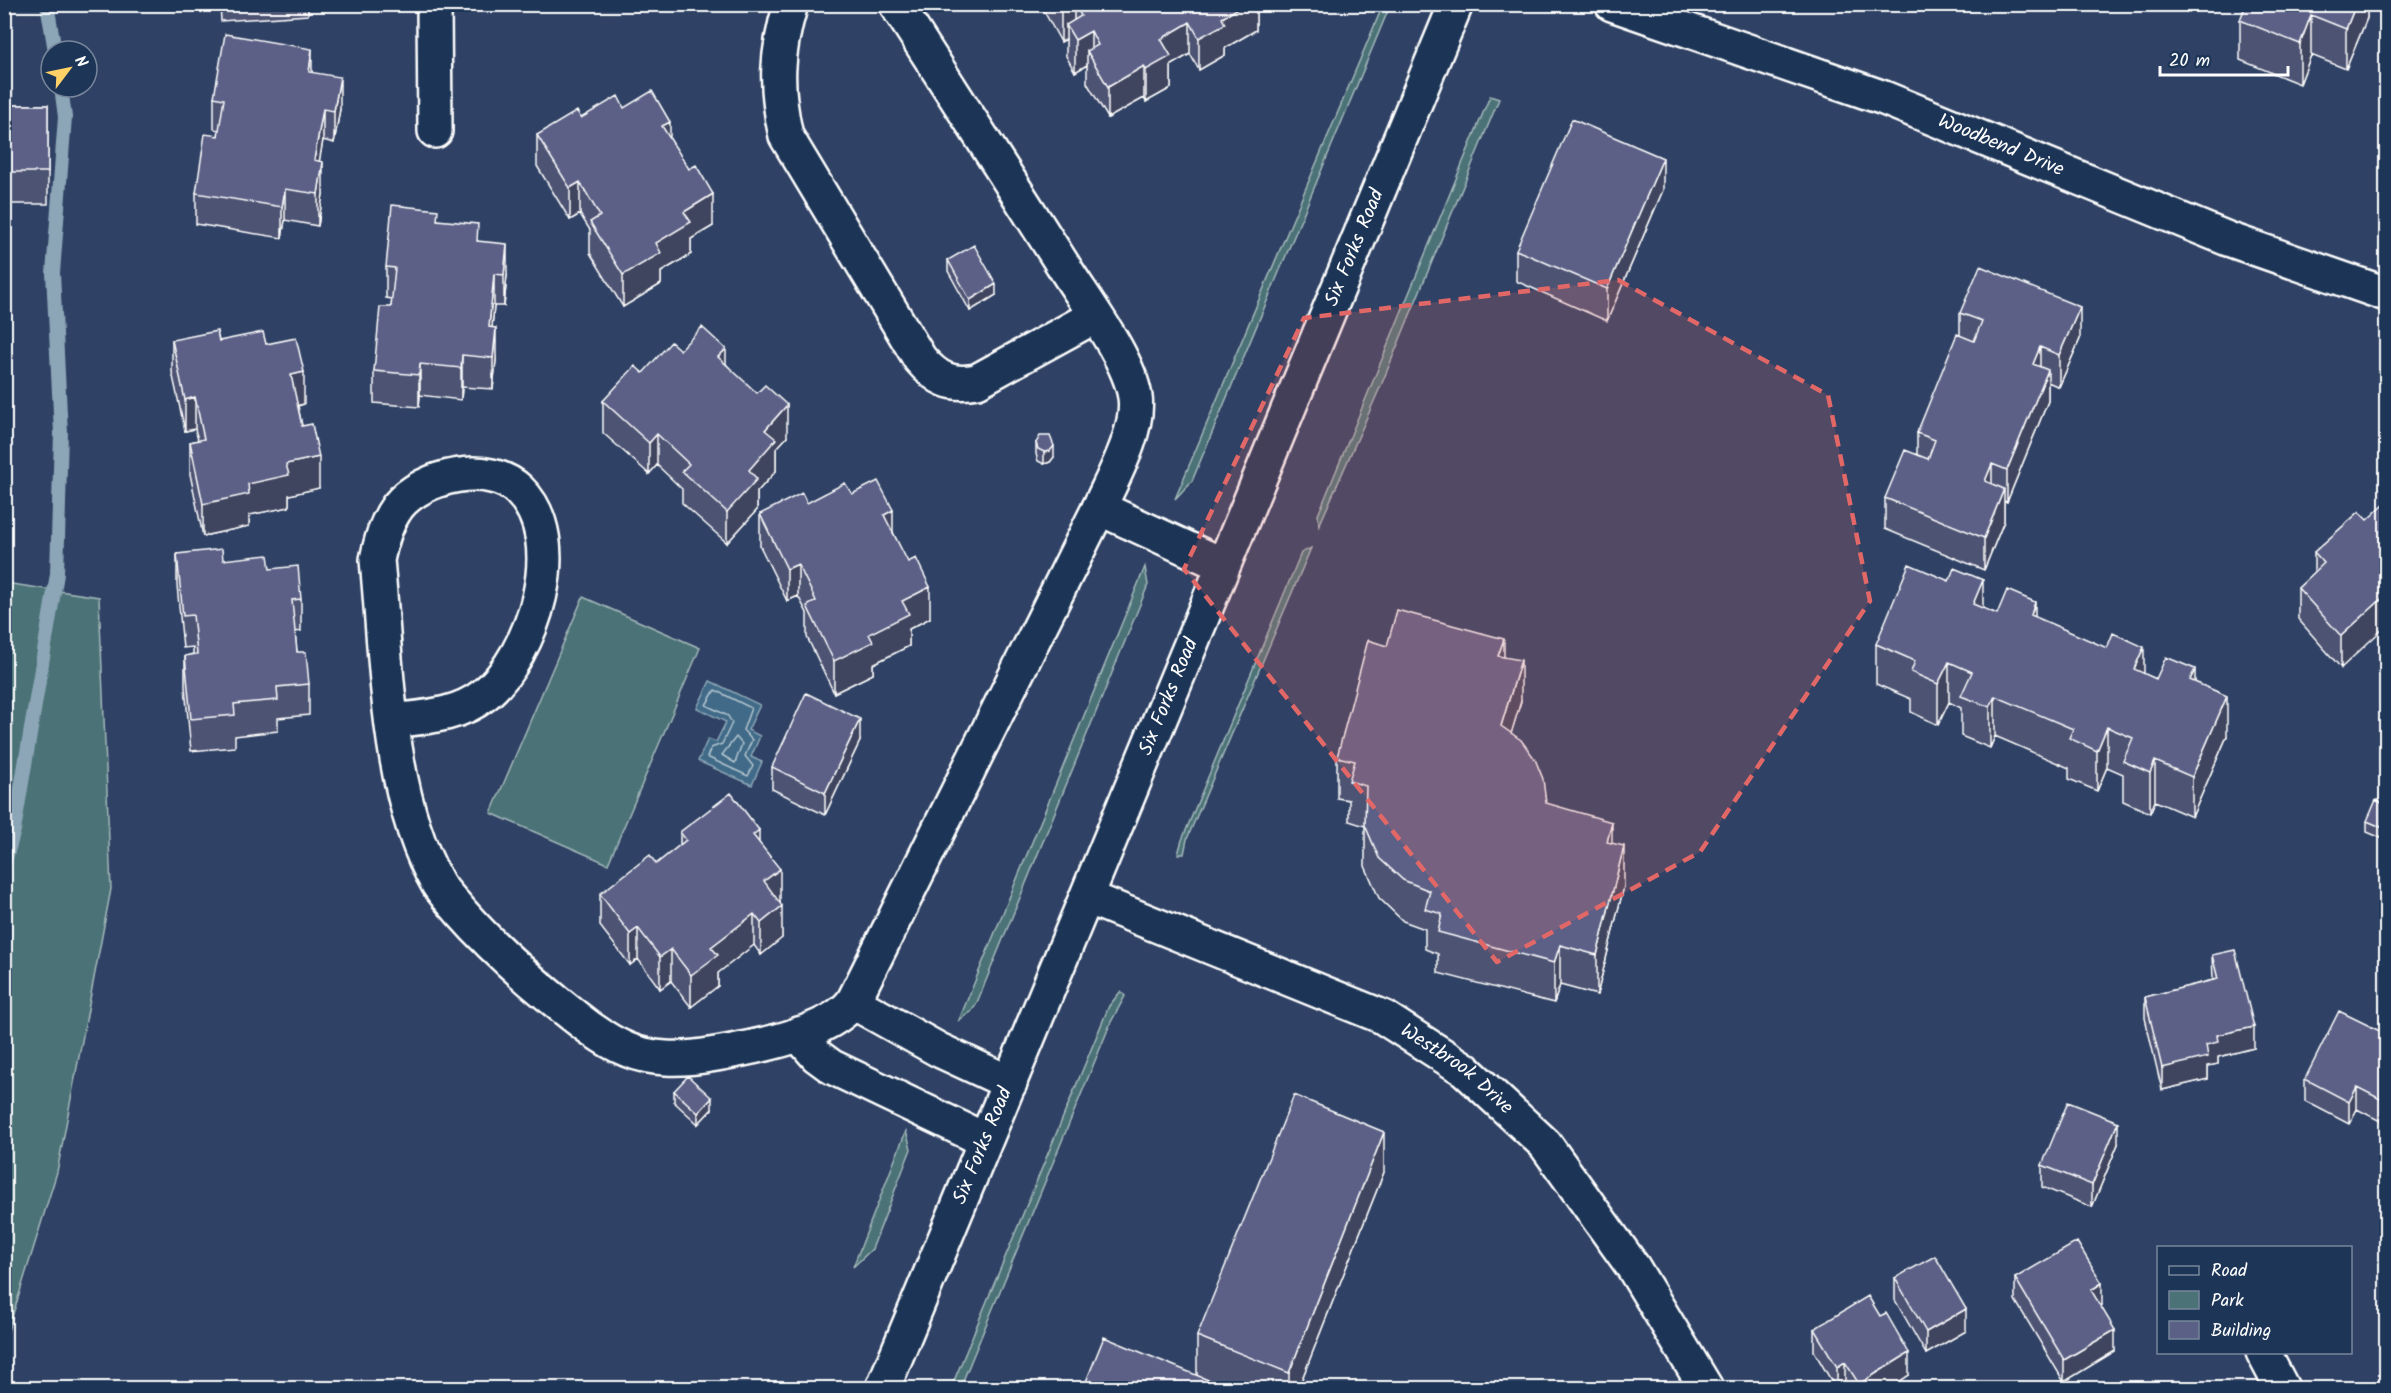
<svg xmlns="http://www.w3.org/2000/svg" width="2391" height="1393" viewBox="0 0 2391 1393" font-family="Kalam,sans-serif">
  <rect width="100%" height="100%" fill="#2f4164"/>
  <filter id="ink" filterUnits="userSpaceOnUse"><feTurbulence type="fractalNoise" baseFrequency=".0167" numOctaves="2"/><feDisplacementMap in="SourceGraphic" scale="12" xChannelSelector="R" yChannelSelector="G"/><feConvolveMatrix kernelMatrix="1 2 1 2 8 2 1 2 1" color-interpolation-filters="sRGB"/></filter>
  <g filter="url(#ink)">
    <!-- green -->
    <path fill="#4b7377" stroke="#a5b9bb" stroke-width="1.5" d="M1383,5H1390L1387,13L1192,481L1175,499Z
      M1490,96L1499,99L1382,383L1319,526L1318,515Z
      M1311,548L1187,839L1184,854H1178L1182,840L1301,553Z
      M1145,567L1148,585L976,1005L971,1012L959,1020Z
      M5,583L99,597L111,889L57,1172L5,1340Z
      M583,597L700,648L608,864L491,813Z
      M1121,991L1125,996L1111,1022L960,1388H951L1109,1006Z
      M906,1131L911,1149L872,1249L853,1267Z"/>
    <!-- water -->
    <path fill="#406b87" stroke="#8ca6b7" stroke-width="1.5" d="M710,681L760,705L748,730L760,736L751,757L762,762L752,785L698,761L708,739L716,742L726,722L697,708Z"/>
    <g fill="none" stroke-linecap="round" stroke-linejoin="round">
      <!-- shore -->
      <path stroke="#b3c4cf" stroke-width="1.5" d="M715,690L751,708L743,730L752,740L745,756L753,766L748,776L707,757L711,748L722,744L732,723L728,716L706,705Z
        M736,737L742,744L735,763L722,755Z"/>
      <!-- stream -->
      <path stroke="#8ca6b7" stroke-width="14" d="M47,4L55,51
        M4,865L14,830L57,574L61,433L53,273L65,117L61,87"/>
      <defs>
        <g id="minor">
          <path d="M434,4L435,131"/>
          <path d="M791,4C776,53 775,87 786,136L920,359C937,379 951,386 977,381L1095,316"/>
          <path id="s1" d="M1612,4L1884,98L2228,239L2386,294"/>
          <path d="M1099,508L1223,565"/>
          <path d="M393,721C424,717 458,716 484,695C533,656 571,540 519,490C489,461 423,475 398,506C386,522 381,541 377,560C387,661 387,796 438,884C444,894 454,903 461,912C489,944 520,972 553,999C612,1047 638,1068 716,1054C756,1047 828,1034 853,1002L1099,508C1112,479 1140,430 1135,397C1129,359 1089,306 1068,273C1011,183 954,94 896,4"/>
          <path id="s2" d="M1087,897L1383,1017L1464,1069L1545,1144L1633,1267L1706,1388"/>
          <path d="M853,1002L939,1050L1010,1083"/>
          <path d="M798,1034L817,1056L832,1067L985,1140"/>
          <path d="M2263,1352L2282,1388"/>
        </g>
        <g id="major">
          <path id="s3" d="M883,1388L1456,4"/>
        </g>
      </defs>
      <!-- minor casing -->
      <use href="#minor" stroke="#fff" stroke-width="38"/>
      <!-- major casing -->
      <use href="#major" stroke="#fff" stroke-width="38"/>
      <!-- minor -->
      <use href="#minor" stroke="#1d3557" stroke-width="33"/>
      <!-- major -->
      <use href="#major" stroke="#1d3557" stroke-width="33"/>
    </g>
    <!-- wall -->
    <path fill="#4e5373" stroke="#fff" stroke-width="1.5" d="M220,4H308V15L221,21Z
      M1040,4H1256V30L1225,48V55L1199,70L1190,54L1171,65V88L1146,102L1144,98L1108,118L1087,83V65L1075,72L1066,56V39L1061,42Z
      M2367,4V18L2346,69L2311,55L2300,84L2240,60V20Z
      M312,72L340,109L334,143L323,140L319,161L323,194L318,226L285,220L282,238L196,224V193L218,136L219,130L214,129V97Z
      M4,92L12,105H48V204H8L7,190H4Z
      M624,108L670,139L713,226L691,239V254L661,272V284L623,307L590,253V230L580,214L570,220L537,166V135L581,118Z
      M1663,190L1607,321L1516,281V250Z
      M438,220L478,241L507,275L504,306H494L492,327L496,360L493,389L462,387L461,400L420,395L419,407L374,403V371L391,307L392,299L386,298V267Z
      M948,260L996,295L970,311L948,271Z
      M1960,313L2080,339L2059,387L2048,382V401L2007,502L2004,501V521L1984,570L1885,529V498L1917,455V433L1960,335Z
      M172,340L219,341L266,344L304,404L298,406L302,426L319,488L289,495V507L249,515V526L203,536L190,474V442L198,440L195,429L185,431L172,372Z
      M680,350L726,364L787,437L776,449V471L757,492V510L727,543L682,503V489L657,465L649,474L603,433V401L643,373Z
      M1036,443L1054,457L1050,462L1044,464L1038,461L1036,454Z
      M852,494L893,532L930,618L909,629V646L873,664V674L834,693L807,637V613L798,596L787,601L760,546V514L807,503Z
      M2359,512L2341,668L2298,619V588L2314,573V552Z
      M177,554L223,560L270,569L301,599V631L295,632L297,652L309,684V715L278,718V731L235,736V747L191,751L185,687V656L193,654V647L183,648L177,585Z
      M1949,581L1983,608L1997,614L2035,617L2144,674L2156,679L2195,682L2227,736L2192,817L2155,801L2150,813L2123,801V774L2107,767L2097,791L2069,779V768L1995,736L1990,748L1961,736V708L1949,702L1938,725L1911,712V699L1876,684V644Z
      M1387,646L1504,657L1521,701L1511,733L1546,803L1612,843L1624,886L1597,995L1560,985L1554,1003L1438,973V954L1425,949V929L1403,921L1379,898L1365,866V826L1349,821V800L1337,798V757Z
      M860,741L825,815L772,789V767Z
      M2386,805V840L2367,832V821Z
      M680,832L759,843L780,901L782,938L761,955L754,945L718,973V986L691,1007L671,981L660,989L638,959L630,965L600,926V894L656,864L680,845Z
      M2212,955L2254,1048L2218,1057V1064L2208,1066V1079L2162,1090L2145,1018V997L2213,980Z
      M2386,1034V1124L2357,1109L2349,1124L2305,1101V1079Z
      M674,1091L712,1109L698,1124L674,1102Z
      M2118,1144L2092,1207L2042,1187V1165Z
      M1384,1172L1298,1389H1083L1197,1375V1336Z
      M1895,1278L1966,1331L1926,1354L1895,1300Z
      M2015,1278L2102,1305L2101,1306L2115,1351L2064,1382L2015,1300Z
      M1814,1329L1909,1375L1888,1389H1848L1845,1384L1836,1389L1814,1351Z"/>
    <!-- shaded-wall -->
    <path fill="#40445e" stroke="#fff" stroke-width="1.5" d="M1071,4H1074V34L1066,25V39L1061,42V10Z
      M1245,4H1256V30L1225,48V55L1199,70V38L1222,18Z
      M2356,4H2367V18L2346,69V29Z
      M2311,15V55L2300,84V44Z
      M1190,22V54L1171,65V88L1146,102V70L1161,39Z
      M1091,31V57L1087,51V65L1075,72V40Z
      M312,49V80L309,72Z
      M1144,66V98L1108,118V87Z
      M340,77V109L334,143V111Z
      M323,109V140L314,192V160Z
      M670,122V153L662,126Z
      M1663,158V190L1607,321V289Z
      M323,162V194L318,226V194Z
      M580,182V214L570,220V188Z
      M285,189V220L282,238V207Z
      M713,194V226L691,239V254L661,272V284L623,307V275L656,243L684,212Z
      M507,244V275L504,306V275Z
      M494,274V306L489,359V327Z
      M996,284V295L970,311V300Z
      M2080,307V339L2059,387V355Z
      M496,328V360L493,389V358Z
      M2040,347V378L2033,364Z
      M726,349V381L718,357Z
      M462,355V387L461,400V368Z
      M420,364V395L419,407V375Z
      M2048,370V401L2007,502V470Z
      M304,372V404L291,407V375Z
      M6,397V429L5,468V436Z
      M195,397V429L185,431V400Z
      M787,405V437L776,449V471L757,492V510L727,543V512L765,430Z
      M657,434V465L649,474V443Z
      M1054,446V457L1050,462L1044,464V452Z
      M319,457V488L289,495V507L249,515V526L203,536V504L248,484L286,464Z
      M1992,464V496L1985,481Z
      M2004,489V521L1984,570V538Z
      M893,510V542L884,515Z
      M798,564V596L787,601V569Z
      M1983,580V620L1973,604Z
      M930,587V618L909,629V646L873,664V674L834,693V661L902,601Z
      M2386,595V626L2341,668V636Z
      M2035,602V643L2031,615Z
      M1504,639V679L1498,656Z
      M2144,647V687L2134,669Z
      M1521,660V701L1501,767V726Z
      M1949,662V702L1938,725V684Z
      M2195,669V709L2190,680Z
      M1995,696V736L1990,748V707Z
      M2227,696V736L2192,817V777Z
      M860,719V741L825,815V793Z
      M2107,727V767L2097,791V751Z
      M2155,761V801L2150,813V773Z
      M1612,822V862L1607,842Z
      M759,830V862L753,835Z
      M1624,846V886L1597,995V955Z
      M780,869V901L764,913V881Z
      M782,906V938L761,955V923Z
      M754,914V945L718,973V986L691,1007V975L711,947Z
      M638,928V959L630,965V934Z
      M1560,945V985L1554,1003V963Z
      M671,949V981L660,989V957Z
      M2254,1027V1048L2218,1057V1064L2208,1066V1079L2162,1090V1068L2206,1045L2217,1035Z
      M2357,1087V1109L2349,1124V1102Z
      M712,1098V1109L698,1124V1113Z
      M2118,1122V1144L2092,1207V1185Z
      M1384,1132V1172L1298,1389H1289V1373Z
      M2102,1283V1305L2091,1311V1290Z
      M1966,1309V1331L1926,1354V1332Z
      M2115,1330V1351L2064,1382V1360Z
      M1909,1353V1375L1888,1389H1859V1384Z
      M1845,1362V1384L1837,1389V1367Z"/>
    <!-- building -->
    <path fill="#5b6186" stroke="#fff" stroke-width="1.5" d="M1058,4H1071L1061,10Z
      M1075,4H1245L1222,18L1225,24L1199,38L1190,22L1161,39L1171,56L1146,70L1144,66L1108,87L1087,51L1098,45L1091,31L1075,40L1066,25L1081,16Z
      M2246,4H2356L2346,29L2311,15L2300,44L2240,20Z
      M225,34L312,49L309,72L340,77L334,111L323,109L314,160L323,162L318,194L285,189L282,207L196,193L205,134L218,136L224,99L214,97Z
      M652,91L670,122L662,126L689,169L696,165L713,194L684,212L691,222L656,243L661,253L623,275L590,222L600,216L580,182L570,188L537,135L577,111L581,118L618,96L624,108Z
      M4,92H12V105H48V172H8L7,159H4Z
      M1572,119L1663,158L1607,289L1516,250Z
      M392,205L438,210L437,220L478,224L477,241L507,244L504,275L494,274L489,327L496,328L493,358L462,355L461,368L420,364L419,375L374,371L380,307H391L395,268L386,267Z
      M974,245L996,284L970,300L948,260Z
      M1980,266L2080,307L2059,355L2040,347L2033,364L2048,370L2007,470L1992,464L1985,481L2004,489L1984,538L1885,498L1905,450L1928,459L1935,440L1917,433L1957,334L1974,341L1982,321L1960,313Z
      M702,327L726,349L718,357L757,393L765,385L787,405L765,430L776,439L749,470L757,479L727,512L682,471L689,464L657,434L649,443L603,401L635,366L643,373L671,342L680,350Z
      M217,331L219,341L263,332L266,344L296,338L304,372L291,375L302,426L312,424L319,457L286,464L289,475L248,484L249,494L203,504L190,442L204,439L195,397L185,400L172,340Z
      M4,397H6L5,436H4Z
      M1040,436H1050L1054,446L1050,451L1044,452L1038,449L1036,443Z
      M878,481L893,510L884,515L908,562L916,558L930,587L902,601L909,614L869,634L873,642L834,661L807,606L816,601L798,564L787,569L760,514L802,493L807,503L845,483L852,494Z
      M2386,502V595L2341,636L2298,588L2324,563L2314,552L2359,512L2367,520Z
      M222,549L223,560L268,555L270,569L298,566L301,599L292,600L297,652H306L309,684L277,687L278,700L234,704L235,715L191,719L185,656L197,654L193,615L183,616L177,554Z
      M1909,564L1949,581L1954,568L1983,580L1973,604L1997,614L2007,590L2035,602L2031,615L2107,648L2113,633L2144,647L2134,669L2156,679L2166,657L2195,669L2190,680L2227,696L2192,777L2155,761L2150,773L2123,761L2133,738L2107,727L2097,751L2069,738L2073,729L1995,696L1990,707L1961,696L1972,672L1949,662L1938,684L1911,672L1915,661L1876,644Z
      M1397,610L1504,639L1498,656L1521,660L1501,726L1521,740L1535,759L1543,779L1546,803L1612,822L1607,842L1624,846L1597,955L1560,945L1554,963L1438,932L1442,914L1425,909L1430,891L1403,880L1379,858L1365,825L1366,786L1349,781L1355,761L1337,757L1368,640L1387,646Z
      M806,693L860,719L825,793L772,767Z
      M731,793L759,830L753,835L780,869L764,881L782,906L761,923L754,914L711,947L718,955L691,975L671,949L660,957L638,928L630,934L600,894L650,855L656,864L686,840L680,832Z
      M2376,800L2386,805V829L2367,821Z
      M2235,950L2254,1027L2217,1035L2218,1042L2206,1045L2208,1057L2162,1068L2145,997L2218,979L2212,955Z
      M2339,1011L2386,1034V1102L2357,1087L2349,1102L2305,1079Z
      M688,1076L712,1098L698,1113L674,1091Z
      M1294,1095L1384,1132L1289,1373L1197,1336Z
      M2068,1102L2118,1122L2092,1185L2042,1165Z
      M2077,1242L2102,1283L2091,1290L2115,1330L2064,1360L2015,1278Z
      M1935,1256L1966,1309L1926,1332L1895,1278Z
      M1868,1296L1880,1316L1886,1313L1909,1353L1859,1384L1845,1362L1837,1367L1814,1329Z
      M1104,1337L1230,1389H1083Z"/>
  </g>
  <!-- marked area -->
  <path fill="#e26868" fill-opacity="0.2" stroke="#e26868" stroke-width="4.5" stroke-dasharray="12 8" stroke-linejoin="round" d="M1618,280L1828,395L1870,601L1700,852L1497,962L1184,569L1304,318Z"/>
  <g text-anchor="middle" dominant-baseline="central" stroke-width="4.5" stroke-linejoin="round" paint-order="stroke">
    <!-- street labels -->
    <g font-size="20" fill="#fff" stroke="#1d3557">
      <text stroke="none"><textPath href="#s1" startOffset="414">Woodbend Drive</textPath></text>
      <text stroke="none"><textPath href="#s3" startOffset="1234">Six Forks Road</textPath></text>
      <text stroke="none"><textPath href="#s3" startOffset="748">Six Forks Road</textPath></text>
      <text stroke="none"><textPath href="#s2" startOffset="410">Westbrook Drive</textPath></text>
      <text stroke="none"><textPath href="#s3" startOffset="262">Six Forks Road</textPath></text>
    </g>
  </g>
  <!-- margin -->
  <rect width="2391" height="1393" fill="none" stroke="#1d3557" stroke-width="24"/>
  <rect x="12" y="12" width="2367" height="1369" fill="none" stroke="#fff" stroke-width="2" filter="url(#ink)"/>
  <!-- legend -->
  <rect x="2157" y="1246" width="195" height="108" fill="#1d3557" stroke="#77869a" stroke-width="1.5"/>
  <rect x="2169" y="1266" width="30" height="9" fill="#1d3557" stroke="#77869a" stroke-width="1.5"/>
  <text x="2211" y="1276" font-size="18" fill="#ffffff">Road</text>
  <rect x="2169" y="1291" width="30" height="18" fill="#4b7377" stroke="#77869a" stroke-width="1.5"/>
  <text x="2211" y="1306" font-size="18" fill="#ffffff">Park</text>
  <rect x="2169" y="1321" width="30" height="18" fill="#5b6186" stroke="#77869a" stroke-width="1.5"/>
  <text x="2211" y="1336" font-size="18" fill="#ffffff">Building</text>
  <!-- north arrow -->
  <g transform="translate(69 69) rotate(58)"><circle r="28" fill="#1d3557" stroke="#77869a" stroke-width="1.5"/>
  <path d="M0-4.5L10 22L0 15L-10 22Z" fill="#ffd166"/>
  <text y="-9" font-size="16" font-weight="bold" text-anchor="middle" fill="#ffffff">N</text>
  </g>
  <!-- scale -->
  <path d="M2160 66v9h128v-9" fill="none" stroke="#ffffff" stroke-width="3"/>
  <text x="2169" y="66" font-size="18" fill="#ffffff" stroke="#1d3557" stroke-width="4.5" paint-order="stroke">20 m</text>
</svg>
